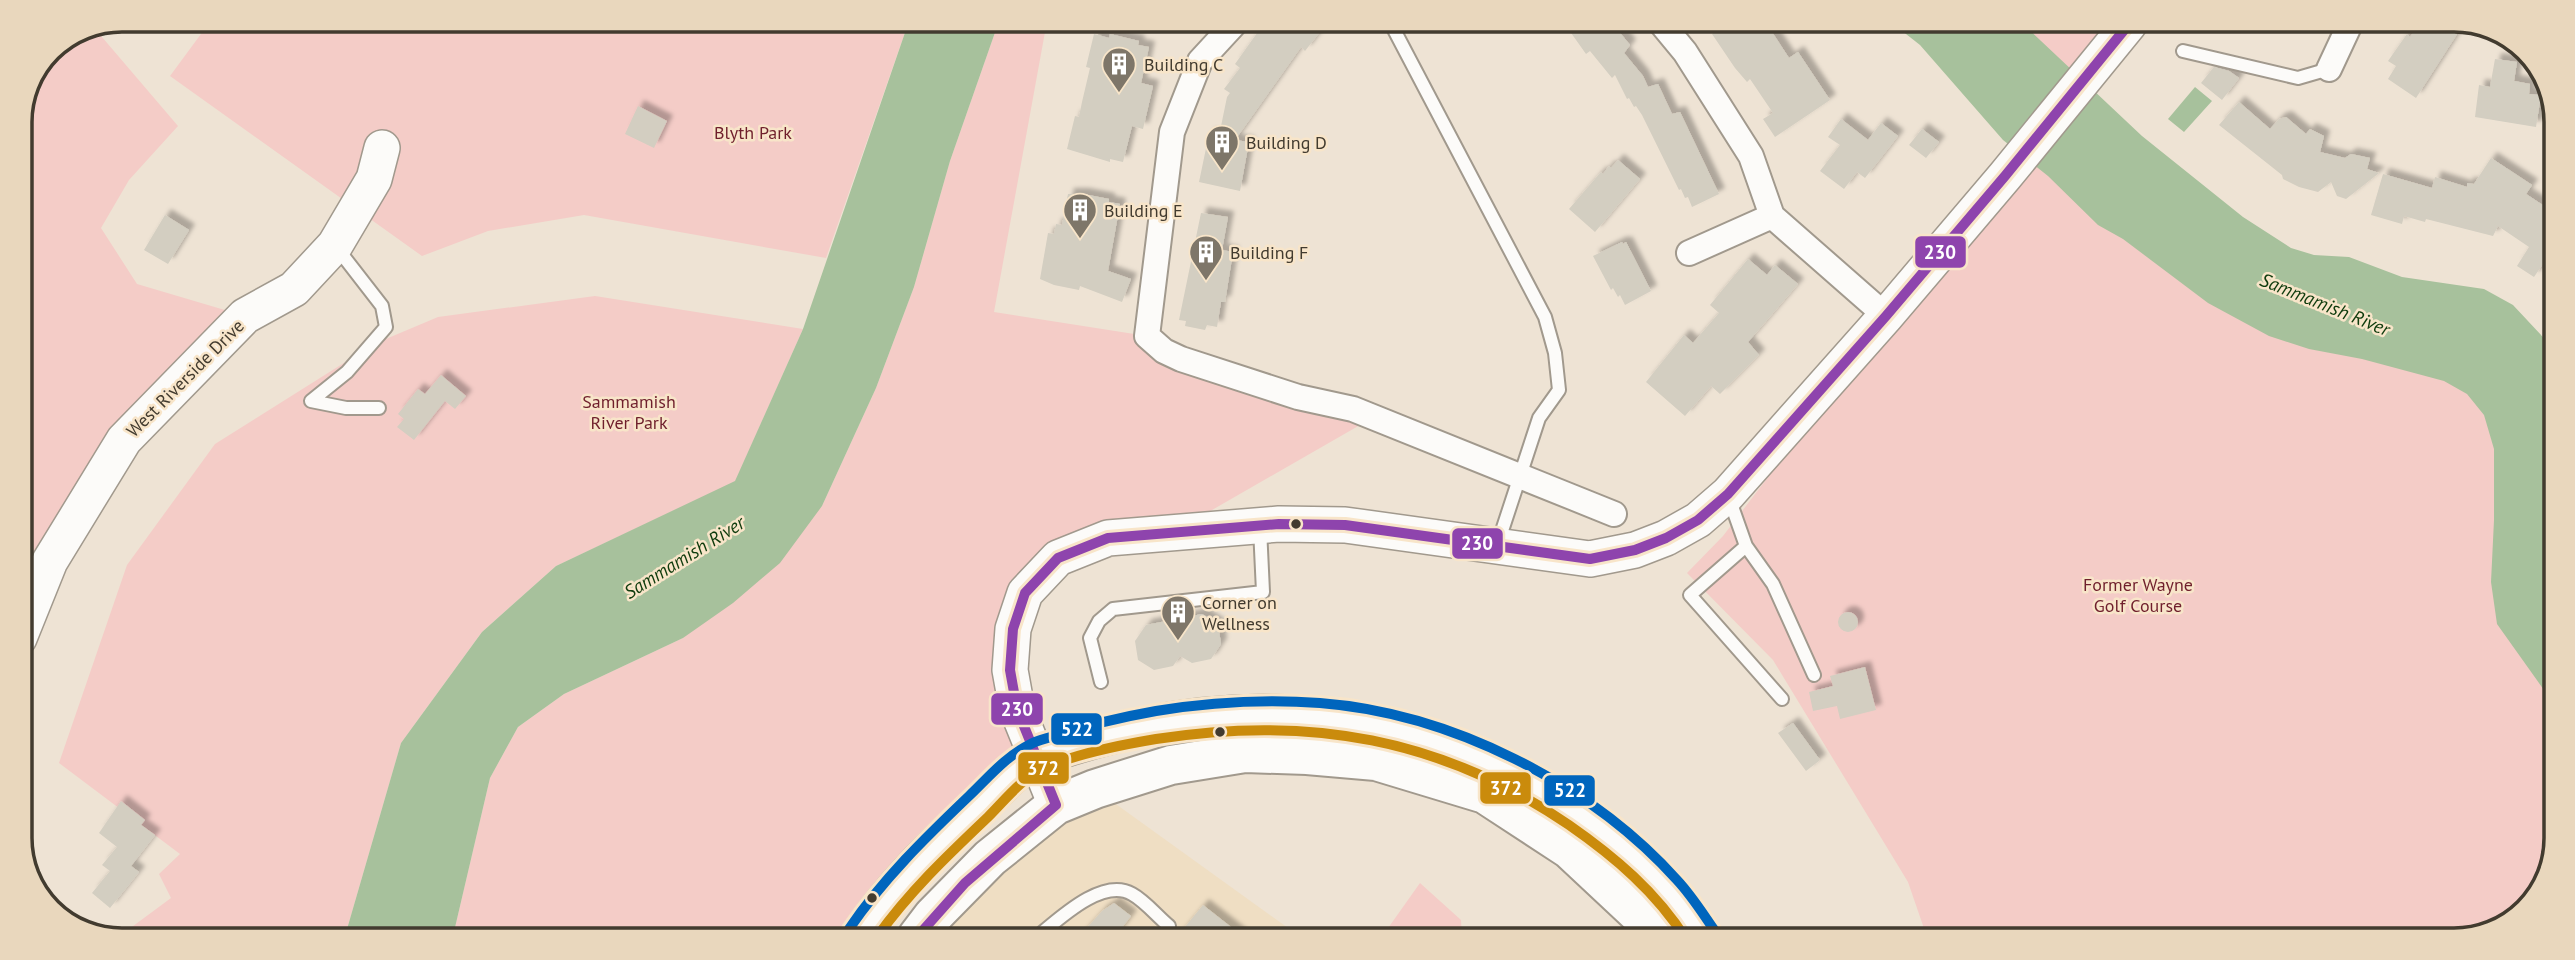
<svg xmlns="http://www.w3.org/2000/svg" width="2575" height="960" viewBox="0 0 2575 960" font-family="'PT Sans',sans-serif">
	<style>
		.built { fill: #efdec3 }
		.green { fill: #f4ccc7 }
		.water { fill: #a7c19c }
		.building { fill: #d3cec1; filter: url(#shadow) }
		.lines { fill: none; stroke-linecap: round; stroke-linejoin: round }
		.lane-casing { stroke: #a1998d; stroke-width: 16 }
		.street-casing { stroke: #a1998d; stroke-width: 28 }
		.secondary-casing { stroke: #a1998d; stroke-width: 38 }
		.primary-casing { stroke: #a1998d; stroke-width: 42 }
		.lane { stroke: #fcfbf9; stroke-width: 12 }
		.street { stroke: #fcfbf9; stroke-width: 24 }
		.secondary { stroke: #fcfbf9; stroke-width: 35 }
		.primary { stroke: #fcfbf9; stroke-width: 38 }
		.bus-1-casing { stroke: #f8e5c9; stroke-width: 16 }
		.bus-2-casing { stroke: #f8e5c9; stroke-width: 16 }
		.bus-3-casing { stroke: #f8e5c9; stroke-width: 16 }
		.bus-1 { stroke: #8e44ad; stroke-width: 10 }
		.bus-2 { stroke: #ca8b0c; stroke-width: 10 }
		.bus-3 { stroke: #0065bd; stroke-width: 10 }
		.bus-dot { fill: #423b2f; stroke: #f8e5c9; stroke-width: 2.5 }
		.labels { text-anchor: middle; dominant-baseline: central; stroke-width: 5; stroke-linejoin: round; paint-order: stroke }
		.poi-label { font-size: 18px; fill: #423b2f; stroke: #f8e5c9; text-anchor: start }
		.park-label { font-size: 18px; fill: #6f1f2c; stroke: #f8e5c9 }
		.street-label { font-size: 18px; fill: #423b2f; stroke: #f8e5c9 }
		.water-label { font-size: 19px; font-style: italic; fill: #0e3b0c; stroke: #f8e5c9 }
		.rim { fill: none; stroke: #423b2f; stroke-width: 3.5 }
		.line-badge { stroke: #f8e5c9; stroke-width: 2.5 }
		.badge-label { font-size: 19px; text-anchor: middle; font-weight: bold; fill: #fff }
	</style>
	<defs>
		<filter id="shadow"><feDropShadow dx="6" dy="-6" stdDeviation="2" flood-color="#0004"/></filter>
	</defs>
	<rect width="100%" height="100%" fill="#eee3d4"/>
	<!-- built -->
	<path class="built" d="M1095 789 1302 938 917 937Z"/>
	<!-- green -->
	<path class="green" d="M212 19 909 21 826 258 584 215 488 231 422 256 170 76Z
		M999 21H1047L994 312 1147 336 1367 421 1172 533 1058 558 1013 629 1036 756 860 937 453 936 490 778 518 727 564 694 683 638 822 506 876 388 914 287 950 161Z
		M1946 24H2128L2048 110Z
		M96 30 178 126 129 180 101 228 137 284 245 316 124 440 19 638V115L49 49Z
		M2046 114 2151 190 2554 382 2550 872 2511 923 2454 941 1928 940 1908 882 1773 660 1687 573 1723 536Z
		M595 296 803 329 735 482 556 566 482 632 401 743 345 936 121 935 171 898 159 874 180 854 59 763 127 565 215 444 374 344 438 317Z
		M1420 883 1461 920 1462 938H1381Z"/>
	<!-- water -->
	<path class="water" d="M909 21H999L950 161 914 287 876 388 822 506 780 563 733 603 683 638 564 694 518 727 490 778 453 936H345L401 743 482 632 556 566 735 481 803 329Z
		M1892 23 2023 24 2142 136 2243 217 2291 248 2314 255 2349 257 2402 277 2484 289 2513 305 2554 349 2551 700 2497 624 2491 582 2494 520V449L2484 415 2467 394 2444 381 2362 359 2309 349 2269 336 2208 303 2123 239 2098 225 2048 176 2003 140 1920 45Z
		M2195 87 2212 101 2184 132 2168 119Z"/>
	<!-- building -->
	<path class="building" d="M1265 22H1303L1319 33 1305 51 1301 47 1235 140 1249 142 1240 191 1199 182 1209 134 1219 136 1227 97 1230 93 1224 89 1240 68 1235 64Z
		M1564 23H1612L1630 45 1624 53 1643 76 1648 87 1658 84 1672 114 1680 112 1719 194 1692 207 1688 197 1685 198 1681 189 1679 190 1642 115 1636 106 1634 107 1629 98 1627 99 1615 75 1612 78 1590 51 1586 54Z
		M1728 23H1766L1789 58 1798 52 1830 100 1775 137 1763 119 1773 113 1750 79 1747 82 1735 68 1712 34Z
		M2418 25H2449L2459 31 2416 98 2388 79 2396 66 2388 61 2407 34 2410 37Z
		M1094 34 1109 38 1110 34 1139 41 1138 45 1149 47 1141 83 1153 86 1143 129 1132 126 1123 162 1110 159V162L1067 149 1075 116 1079 117 1082 102 1090 68 1086 67Z
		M2495 59 2517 62 2514 81 2530 84 2529 94 2541 95 2536 127 2475 117 2479 85 2490 87Z
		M2214 67 2229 71 2239 78 2222 100 2201 83Z
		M2239 102 2270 129 2279 119 2286 117 2306 134 2310 129 2324 136 2320 152 2345 158 2351 154 2370 158 2367 169 2379 173 2346 199 2337 196 2331 182 2318 192 2299 187 2283 179 2282 175 2219 125Z
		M638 106 667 121 654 148 625 134Z
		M1841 119 1868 140 1881 123 1898 136 1865 178 1857 172 1844 189 1820 171 1840 145 1828 137Z
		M1922 129 1939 142 1926 158 1909 145Z
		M2491 158 2532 185 2526 194 2555 213V246L2534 277 2517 266 2529 247 2498 226 2493 236 2426 219 2425 222 2404 216 2402 224 2371 215 2383 174 2432 188 2435 177 2467 187V183L2474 184Z
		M1618 160 1640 179 1595 232 1569 209 1601 172 1603 174 1609 166 1611 168Z
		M1068 194H1083L1109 199V202L1120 204 1108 271 1131 279 1122 302 1080 286 1079 290 1054 285 1040 279 1048 233 1054 234 1056 224 1062 225Z
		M1201 213 1228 217 1222 250 1233 252 1225 302H1221L1217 327 1207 325 1205 330 1185 326 1186 321 1179 320Z
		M165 215 189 230 168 264 144 250Z
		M1622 242 1623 244 1626 242 1651 291 1625 305 1620 295 1618 297 1613 288 1611 290 1593 256Z
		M1748 259 1767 275 1775 265 1798 284 1748 342 1759 355 1720 394 1711 386 1685 416 1646 382 1684 335 1693 343 1719 313 1710 305Z
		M441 375 466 396 455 409 445 401 414 440 397 427 404 419 398 414 418 389 425 394Z
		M1838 622a10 10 0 1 1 20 0a10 10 0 1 1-20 0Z
		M1202 614 1218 624 1221 644 1211 659 1192 663 1180 656 1173 666 1154 670 1138 660 1135 641 1146 625Z
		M1865 667 1876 710 1840 719 1837 706 1813 711 1809 692 1833 686 1830 676Z
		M1793 723 1820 760 1806 771 1778 733Z
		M121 801 145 820 141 825 155 835 131 866 139 872 110 908 92 893 110 871 102 865 117 847 99 833Z
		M1114 903 1131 916 1114 938H1078L1102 911Z
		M1203 905 1245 938H1176Z"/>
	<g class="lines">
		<!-- lane casing -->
		<g class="lane-casing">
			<path id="lane" d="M1390 22 1545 317 1555 353 1559 390 1539 418 1498 543
				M2183 51 2298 78 2329 69
				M337 248 382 306 386 327 347 372 311 401 346 408H379
				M1729 498 1746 546 1690 595 1782 699
				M1746 546 1773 584 1814 675
				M1101 682 1090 638 1099 621 1113 609 1263 592 1260 528
				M1037 937C1058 920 1102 877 1132 894 1145 901 1157 916 1169 926"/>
		</g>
		<!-- street casing -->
		<g class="street-casing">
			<path id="street" d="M1236 22 1200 61 1172 132 1147 336 1164 351 1181 359 1298 397 1353 409 1614 514
				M1661 23 1685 52 1751 156 1772 216 1886 316
				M2329 69 2350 24
				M1689 253 1772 216"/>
		</g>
		<!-- secondary casing -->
		<g class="secondary-casing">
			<path id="secondary" d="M19 638 50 561 124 440 245 316 294 289 335 245 374 179 382 148
				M1056 805 1017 709 1010 670 1013 629 1025 593 1058 558 1108 538 1279 524 1345 525 1590 559 1635 550 1666 538 1698 520 1728 494 1886 316 2005 176 2129 24"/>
		</g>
		<!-- primary casing -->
		<g class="primary-casing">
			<path id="primary" d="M860 937C893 887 933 848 977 808 995 791 1014 768 1037 756 1044 753 1054 751 1062 748 1087 740 1113 733 1139 728 1301 693 1466 726 1598 828 1626 850 1654 873 1676 900 1686 912 1694 926 1703 939
				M917 937 933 916 990 858 1056 805 1095 789 1171 765 1245 753 1307 755 1376 761 1485 794 1569 849 1647 922 1660 939"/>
		</g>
		<!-- lane -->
		<use href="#lane" class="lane"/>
		<!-- street -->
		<use href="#street" class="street"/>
		<!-- secondary -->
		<use href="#secondary" class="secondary"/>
		<!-- primary -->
		<use href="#primary" class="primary"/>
		<!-- bus-1 casing -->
		<g class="bus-1-casing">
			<path id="bus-1" d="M917 937 965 883 1056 805 1017 709 1010 670 1013 629 1025 593 1058 558 1108 538 1279 524 1345 525 1590 559 1635 550 1666 538 1698 520 1728 494 1886 316 2005 176 2129 24"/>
		</g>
		<!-- bus-2 casing -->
		<g class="bus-2-casing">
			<path id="bus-2" d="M877 937C909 892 948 855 988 817 1005 800 1022 778 1044 768 1078 753 1120 745 1156 739 1308 715 1442 738 1569 825 1615 857 1656 892 1686 939"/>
		</g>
		<!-- bus-3 casing -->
		<g class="bus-3-casing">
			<path id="bus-3" d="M849 929C883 879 925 838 969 796 988 778 1005 757 1029 745 1037 740 1045 739 1054 736 1088 725 1122 717 1156 711 1211 702 1265 699 1320 703 1450 713 1590 783 1677 880 1692 896 1703 914 1715 931"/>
		</g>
		<!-- bus-1 -->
		<use href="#bus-1" class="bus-1"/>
		<!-- bus-2 -->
		<use href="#bus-2" class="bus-2"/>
		<!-- bus-3 -->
		<use href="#bus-3" class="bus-3"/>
	</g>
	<!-- icons -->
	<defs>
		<g id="building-pin" transform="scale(1.75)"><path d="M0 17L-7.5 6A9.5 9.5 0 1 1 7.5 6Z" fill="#7e7669" stroke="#f8e5c9"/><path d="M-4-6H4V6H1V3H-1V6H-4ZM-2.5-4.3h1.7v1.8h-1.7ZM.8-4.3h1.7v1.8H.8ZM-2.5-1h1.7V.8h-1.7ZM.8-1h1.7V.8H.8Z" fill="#fff"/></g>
	</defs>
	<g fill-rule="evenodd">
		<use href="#building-pin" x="1119" y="64"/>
		<use href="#building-pin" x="1222" y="142"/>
		<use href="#building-pin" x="1080" y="210"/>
		<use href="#building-pin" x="1206" y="252"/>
		<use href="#building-pin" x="1178" y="612"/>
	</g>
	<!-- markers -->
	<g class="bus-dot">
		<circle cx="1296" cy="524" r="6"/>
		<circle cx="1220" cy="732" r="6"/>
		<circle cx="872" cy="898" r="6"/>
	</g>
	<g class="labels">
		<!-- poi labels -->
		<g class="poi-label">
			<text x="1144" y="64">Building C</text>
			<text x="1246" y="142">Building D</text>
			<text x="1104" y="210">Building E</text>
			<text x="1230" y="252">Building F</text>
			<text x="1202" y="602">Corner on<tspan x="1202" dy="21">Wellness</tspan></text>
		</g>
		<!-- park labels -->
		<g class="park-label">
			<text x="753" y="132">Blyth Park</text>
			<text x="629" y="401">Sammamish<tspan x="629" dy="21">River Park</tspan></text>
			<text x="2138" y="584">Former Wayne<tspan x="2138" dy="21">Golf Course</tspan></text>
		</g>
		<!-- street labels -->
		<g class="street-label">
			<text transform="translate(185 378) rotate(-45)">West Riverside Drive</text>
		</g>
		<!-- water labels -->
		<g class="water-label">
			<text transform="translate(2325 304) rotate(22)">Sammamish River</text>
			<text transform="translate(684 557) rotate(-32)">Sammamish River</text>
		</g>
	</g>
	<!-- crop -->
	<path d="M0 0H2575V960H0ZM122 32H2454A90 90 0 0 1 2544 122V838A90 90 0 0 1 2454 928H122A90 90 0 0 1 32 838V122A90 90 0 0 1 122 32Z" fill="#e9d7bd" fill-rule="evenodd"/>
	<path class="rim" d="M122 32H2454A90 90 0 0 1 2544 122V838A90 90 0 0 1 2454 928H122A90 90 0 0 1 32 838V122A90 90 0 0 1 122 32Z"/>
	<g class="line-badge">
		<rect x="1914" y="235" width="53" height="34" rx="7" fill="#8e44ad"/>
		<rect x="1451" y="527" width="53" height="33" rx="7" fill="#8e44ad"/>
		<rect x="990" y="692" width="54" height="34" rx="7" fill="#8e44ad"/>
		<rect x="1050" y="712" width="53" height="34" rx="7" fill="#0065bd"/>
		<rect x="1017" y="751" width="53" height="34" rx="7" fill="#ca8b0c"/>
		<rect x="1479" y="771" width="53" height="34" rx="7" fill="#ca8b0c"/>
		<rect x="1543" y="774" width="53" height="33" rx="7" fill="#0065bd"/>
	</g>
	<g class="badge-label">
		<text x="1940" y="259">230</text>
		<text x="1477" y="550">230</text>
		<text x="1017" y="716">230</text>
		<text x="1077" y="736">522</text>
		<text x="1043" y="775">372</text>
		<text x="1506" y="795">372</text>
		<text x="1570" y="797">522</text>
	</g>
</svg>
